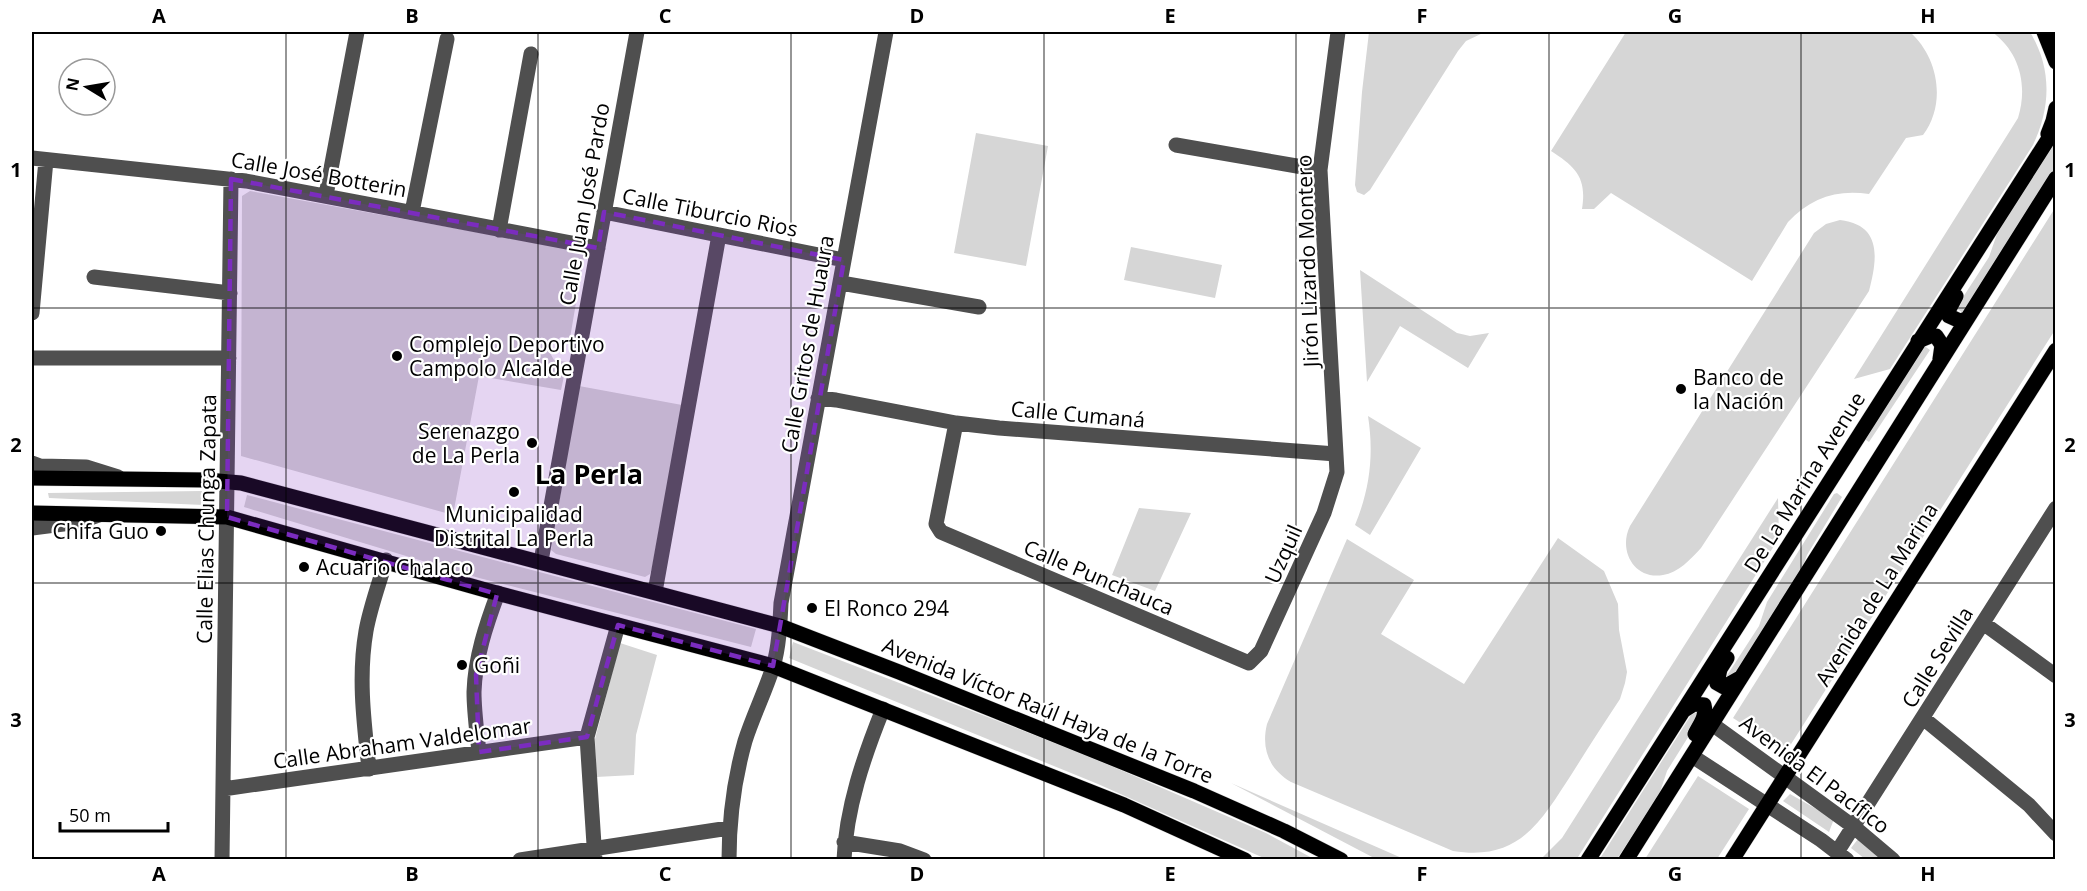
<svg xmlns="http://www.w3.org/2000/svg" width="2087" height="891" viewBox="0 0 2087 891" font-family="'Open Sans',sans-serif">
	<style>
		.green { fill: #d6d6d6 }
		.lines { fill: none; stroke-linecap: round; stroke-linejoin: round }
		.major-casing { stroke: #dbdbdb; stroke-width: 16 }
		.minor { stroke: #4f4f4f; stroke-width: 15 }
		.major { stroke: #000; stroke-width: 15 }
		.marked { fill: #7b2cbf; fill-opacity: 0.2; stroke: #7b2cbf; stroke-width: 4.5; stroke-dasharray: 12 8; stroke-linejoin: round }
		.grid { fill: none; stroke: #000; stroke-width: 1.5; stroke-opacity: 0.55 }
		.poi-dot { fill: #000; stroke: #fff; stroke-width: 2 }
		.labels { text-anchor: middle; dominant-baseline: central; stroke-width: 4.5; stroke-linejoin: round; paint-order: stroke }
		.street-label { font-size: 21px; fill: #000; stroke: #fff }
		.poi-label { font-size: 21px; fill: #000; stroke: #fff; text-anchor: start }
		.district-label { font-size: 27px; font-weight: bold; fill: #000; stroke: #fff }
		.neatline { fill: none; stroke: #000; stroke-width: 2 }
		.grid-label { font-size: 20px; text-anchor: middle; font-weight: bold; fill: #000 }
	</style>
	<rect width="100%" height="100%" fill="#fff"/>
	<!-- green -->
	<path class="green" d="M1369 32H1485L1466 41 1458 51 1370 190 1364 195 1357 192 1355 185 1362 92Z
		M1626 32H1910C1938 57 1947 103 1923 135L1906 138 1869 194C1837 189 1810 198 1788 222L1752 281 1611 193 1594 209H1582C1587 178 1576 167 1551 151Z
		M1992 32H2030C2052 68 2051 107 2033 145L1890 369 1854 379 2018 118C2028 86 2020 52 1992 32Z
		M976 133 1048 146 1026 266 954 253Z
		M2055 140V168L1963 313 1956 308 1989 257 1998 231Z
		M250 191 580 251 584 256 570 338 561 337 552 344 550 353 554 360 567 362 561 390 479 376 453 515 241 456 242 196Z
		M2055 208V330L1786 752 1733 718Z
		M1840 220C1883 225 1877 260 1869 291L1701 548C1691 559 1678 573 1663 575 1634 580 1618 550 1630 526L1814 233 1826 224Z
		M1131 247 1222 265 1215 298 1124 280Z
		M1360 270 1457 333 1470 336 1489 333 1468 368 1400 326 1367 382Z
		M1923 345 1930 350 1869 442 1863 438Z
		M579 386 682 405 652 568 650 574 645 577 556 554 551 550Z
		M1368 416 1421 448 1370 535 1355 525C1370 489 1374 454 1368 416Z
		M202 491 203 505 49 498 48 493Z
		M1837 493 1842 497 1807 555 1799 577 1736 675 1727 681 1726 677 1759 626 1767 602 1834 494Z
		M247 495 756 629 751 647 479 578 244 507Z
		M1778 498 1779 538 1578 857 1575 859H1541L1562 838Z
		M1139 508 1191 513 1155 591 1112 575Z
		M1558 538 1604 571 1618 604 1619 630 1627 672 1625 683 1620 699C1604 723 1588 748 1573 772 1541 821 1520 862 1453 851L1291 782C1269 769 1261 749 1267 724L1347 539 1414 580 1381 634 1464 684Z
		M793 642 1086 755 1266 833 1314 859H1266L1098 784 789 658Z
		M620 643 657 655 636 735 634 775 596 777 595 739Z
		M1697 712 1700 714V718L1667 771 1659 795 1617 859 1599 860 1691 715Z
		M1698 776 1749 809 1717 859H1645Z
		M1231 783 1404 859H1376Z
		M1790 794 1834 819 1829 832 1783 801Z
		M1858 839 1881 859H1865L1851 848Z"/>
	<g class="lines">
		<!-- major casing -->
		<g class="major-casing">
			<path id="major" d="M2044 32 2056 62
				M2048 134 2053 121 2056 108
				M1956 296 1948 311 1949 316 1960 321 1966 319
				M1918 341 1930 336H1936L1942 345 1940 359
				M32 478 207 480 241 483 780 626 899 672 1194 791 1284 831 1341 860
				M32 513 227 517 489 591 773 666 1124 805 1245 860
				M1727 658 1720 669 1717 683 1724 687 1740 678
				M1683 711 1694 704 1704 705C1707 716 1700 724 1695 734
				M1588 860 2056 127
				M1626 860 2056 178
				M1732 860 2056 350"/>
		</g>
		<!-- minor -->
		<path class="minor" d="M1176 145 1320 170
			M32 158 246 181 598 248
			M326 195 357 32
			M412 212 447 39
			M604 212 844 260
			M499 230 531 54
			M94 277 230 293
			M841 283 979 307
			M32 313 46 160
			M32 358H229
			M818 398 836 400 956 423 999 428 1336 454
			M956 423 936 524 941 532 1249 663 1261 651 1324 513 1337 472 1320 170 1338 32
			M32 463 40 466 86 467 118 477
			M32 528 79 522 99 515
			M541 561 637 32
			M655 592 719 235
			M1983 623 2056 676
			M1923 718 2029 805 2056 834
			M1712 724 1854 827 1893 860
			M479 752C477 732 474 712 474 692 475 658 486 625 498 593
			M1692 756 1821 840 1847 860
			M369 769C364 723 358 677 366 631 370 608 379 584 386 560
			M223 789 587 737
			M844 842 900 851 924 860
			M1837 852 2056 508
			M222 860 231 179
			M520 860 729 828
			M595 860 587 737 618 625
			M729 860C729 819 734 780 745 741 753 716 765 692 773 667 779 647 780 624 781 603L886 32
			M844 860C846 808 864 756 883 709"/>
		<!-- major -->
		<use href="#major" class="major"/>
	</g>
	<!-- marked area -->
	<path class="marked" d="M231 179 598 248 604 212 844 260 773 666 618 625 587 737 479 752 476 675 497 594 227 517Z"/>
	<!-- grid -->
	<path class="grid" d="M286 32V860M538 32V860M791 32V860M1044 32V860M1296 32V860M1549 32V860M1801 32V860M32 308H2056M32 583H2056"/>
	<!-- markers -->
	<g class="poi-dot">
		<circle cx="397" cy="356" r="6"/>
		<circle cx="1681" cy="389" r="6"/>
		<circle cx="532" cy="443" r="6"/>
		<circle cx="514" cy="492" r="6"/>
		<circle cx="161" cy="531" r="6"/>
		<circle cx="304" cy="567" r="6"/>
		<circle cx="812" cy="608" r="6"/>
		<circle cx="462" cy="665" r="6"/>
	</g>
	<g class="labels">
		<!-- street labels -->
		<g class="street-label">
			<text transform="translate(319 174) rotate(10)">Calle José Botterin</text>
			<text transform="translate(584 204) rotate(-80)">Calle Juan José Pardo</text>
			<text transform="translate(710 212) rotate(11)">Calle Tiburcio Rios</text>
			<text transform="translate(1307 261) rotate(-92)">Jirón Lizardo Montero</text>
			<text transform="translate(807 344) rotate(-80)">Calle Gritos de Huaura</text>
			<text transform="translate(1078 414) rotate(5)">Calle Cumaná</text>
			<text transform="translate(1804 482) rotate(-58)">De La Marina Avenue</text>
			<text transform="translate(206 519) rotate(-89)">Calle Elias Chunga Zapata</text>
			<text transform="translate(1283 554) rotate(-66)">Uzquil</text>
			<text transform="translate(1099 577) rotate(23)">Calle Punchauca</text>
			<text transform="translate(1876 594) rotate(-58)">Avenida de La Marina</text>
			<text transform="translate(1937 657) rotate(-58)">Calle Sevilla</text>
			<text transform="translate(1048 710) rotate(22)">Avenida Víctor Raúl Haya de la Torre</text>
			<text transform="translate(402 743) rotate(-8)">Calle Abraham Valdelomar</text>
			<text transform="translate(1815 774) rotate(37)">Avenida El Pacífico</text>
		</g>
		<!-- poi labels -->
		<g class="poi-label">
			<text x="409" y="344">Complejo Deportivo<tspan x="409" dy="24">Campolo Alcalde</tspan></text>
			<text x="1693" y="377">Banco de<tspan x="1693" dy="24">la Nación</tspan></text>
			<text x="520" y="431" text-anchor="end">Serenazgo<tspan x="520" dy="24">de La Perla</tspan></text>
			<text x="514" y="514" text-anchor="middle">Municipalidad<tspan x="514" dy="24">Distrital La Perla</tspan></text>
			<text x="149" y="531" text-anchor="end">Chifa Guo</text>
			<text x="316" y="567">Acuario Chalaco</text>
			<text x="824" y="608">El Ronco 294</text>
			<text x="474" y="665">Goñi</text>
		</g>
		<!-- district labels -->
		<g class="district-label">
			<text x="589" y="473">La Perla</text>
		</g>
	</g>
	<!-- border -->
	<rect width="2087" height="891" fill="none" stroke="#ffffff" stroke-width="66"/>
	<!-- north arrow -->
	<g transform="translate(87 87) rotate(281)"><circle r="28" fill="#ffffff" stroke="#999999" stroke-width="1.5"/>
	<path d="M0-4.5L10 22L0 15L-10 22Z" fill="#000000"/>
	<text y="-9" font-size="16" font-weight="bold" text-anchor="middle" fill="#000000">N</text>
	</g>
	<!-- scale -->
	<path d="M60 822v9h108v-9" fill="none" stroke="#000000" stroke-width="3"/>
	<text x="69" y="822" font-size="18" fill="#000000" stroke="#ffffff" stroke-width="4.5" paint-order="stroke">50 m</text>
	<rect x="33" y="33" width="2021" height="825" class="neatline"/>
	<g class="grid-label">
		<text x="159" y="23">A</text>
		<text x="412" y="23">B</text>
		<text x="665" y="23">C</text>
		<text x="917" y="23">D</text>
		<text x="1170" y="23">E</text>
		<text x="1422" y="23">F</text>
		<text x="1675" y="23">G</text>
		<text x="1928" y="23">H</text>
		<text x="16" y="177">1</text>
		<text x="2070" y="177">1</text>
		<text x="16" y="452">2</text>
		<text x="2070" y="452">2</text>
		<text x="16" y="727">3</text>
		<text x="2070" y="727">3</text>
		<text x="159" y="881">A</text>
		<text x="412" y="881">B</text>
		<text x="665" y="881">C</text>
		<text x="917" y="881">D</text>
		<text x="1170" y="881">E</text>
		<text x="1422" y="881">F</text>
		<text x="1675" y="881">G</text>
		<text x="1928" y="881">H</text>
	</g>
</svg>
